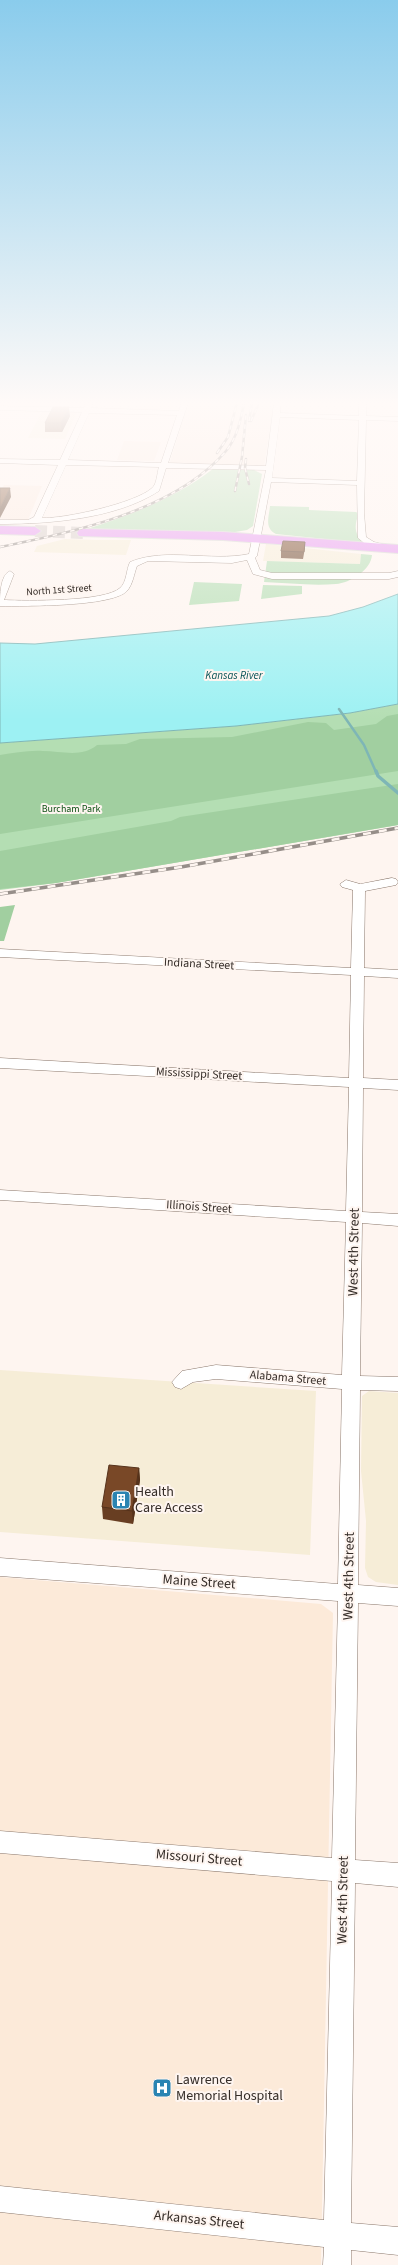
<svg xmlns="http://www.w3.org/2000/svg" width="398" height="2265" viewBox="0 0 398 2265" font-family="'Source Sans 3',sans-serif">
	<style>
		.commercial { fill: #f6edd7 }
		.built { fill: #fbeadf }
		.medical { fill: #fcead9 }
		.green { fill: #b4deb3 }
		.forest { fill: #a1cfa0 }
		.water { fill: #9df1f3; stroke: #7eb6b6 }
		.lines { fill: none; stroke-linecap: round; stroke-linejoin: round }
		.stream-far1 { stroke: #7eb6b6; stroke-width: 2.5 }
		.stream { stroke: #7eb6b6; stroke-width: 3.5 }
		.highway-tunnel { stroke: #d6cdc8; stroke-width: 12; stroke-dasharray: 12 6; stroke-linecap: butt }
		.minor-casing { stroke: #8a776b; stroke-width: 1 }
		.highway-casing { stroke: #d7d5d4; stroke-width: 2 }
		.minor { fill: #fff; fill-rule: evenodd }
		.highway { fill: #e695f1; fill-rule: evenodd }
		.rail-far1-casing { stroke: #968e89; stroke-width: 2.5 }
		.rail-casing { stroke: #968e89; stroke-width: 3.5 }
		.rail-far1 { stroke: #fef5f0; stroke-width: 1.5; stroke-dasharray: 4.5; stroke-linecap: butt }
		.rail { stroke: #fef5f0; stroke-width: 2.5; stroke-dasharray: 8; stroke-linecap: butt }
		.wall { fill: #683e22 }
		.shaded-wall { fill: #55321b }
		.building { fill: #794827; stroke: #55321b }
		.labels { text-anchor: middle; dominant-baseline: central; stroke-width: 4; stroke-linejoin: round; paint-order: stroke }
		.far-street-label { font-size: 10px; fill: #352d28; stroke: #fef5f0 }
		.far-park-label { font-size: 10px; fill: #0c4f13; stroke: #fef5f0 }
		.far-water-label { font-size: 11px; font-style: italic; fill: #065356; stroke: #fef5f0 }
		.street-label { font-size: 12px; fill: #352d28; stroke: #fef5f0 }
		.near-street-label { font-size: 14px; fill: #352d28; stroke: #fef5f0 }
		.near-poi-label { font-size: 14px; fill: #352d28; stroke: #fef5f0; text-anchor: start }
	</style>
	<rect width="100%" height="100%" fill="#fef5f0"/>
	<!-- commercial -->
	<path class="commercial" d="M42 411 77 412 65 439 28 438Z
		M65 539 96 540H131L126 555 34 552 37 546Z
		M266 544 361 554 360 564 263 561Z
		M0 1370 316 1391 310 1555 0 1532Z
		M369 1391 398 1393V1585L376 1582 368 1577 365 1568 366 1521 361 1471 362 1396Z"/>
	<!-- built -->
	<path class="built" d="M139 403H174L172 409H137Z
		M188 403H274L264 467 175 464 170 462Z
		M124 441 161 442 154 461 117 460Z
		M4 485 42 486 28 520 0 519V492Z"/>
	<!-- medical -->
	<path class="medical" d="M0 1577 321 1604 333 1613 321 2265H0Z"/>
	<!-- green -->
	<path class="green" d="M214 468 254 470 262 474 253 526 247 530 235 532 84 530C129 516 176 498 214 468Z
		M270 506 309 507V510L356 512 359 514C354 524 354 535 364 543L276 534C264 528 269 517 270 506Z
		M361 554 372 555C371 570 350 583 336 584 312 586 287 583 264 582L267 561 360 564Z
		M194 582 242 584 239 601 189 605Z
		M263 585 302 586V594L261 599Z
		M398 704V825L56 883 0 890V743L236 726 350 713Z"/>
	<!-- forest -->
	<path class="forest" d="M398 714V771L0 834V755C14 753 29 750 43 751 61 751 82 758 97 745L126 744 140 739 232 737 308 722 326 723 334 730 376 724 387 716Z
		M398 784V825L56 883 0 889V851L171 821 180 817Z
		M15 905 4 941H0V907Z"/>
	<!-- water -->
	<path class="water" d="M398 594V704L350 713 236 726 0 743V643L35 644 329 616 363 607Z"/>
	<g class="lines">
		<!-- stream-far1 -->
		<path class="stream-far1" d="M339 709 364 745 376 772"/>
		<!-- stream -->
		<path class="stream" d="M376 771 378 776 398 793"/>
		<!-- highway-tunnel -->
		<path class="highway-tunnel" d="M35 531 83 533"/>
		<!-- minor casing -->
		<g class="minor-casing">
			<path id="minor" d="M86 403H93L91 408 179 411 181 403H188L168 463 266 466 274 403H281L280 413 359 416V403H366V416L398 417V421L366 420 364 513 366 537 374 542 389 546V550L368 546 358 538 357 485 271 482 257 556 255 558 260 570 272 573H389L398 571V577L389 579H272L253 574 247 560 232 563 148 561 137 566C134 574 133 584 127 591 112 607 24 606 0 606 0 596 0 575 10 571L14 574 4 600C26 601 105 602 120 588 127 582 126 570 130 562 166 547 210 562 249 554L266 470 166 468 159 491C116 519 49 524 0 524V520H28L34 517 58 465 0 463V459L60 460 82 412 0 410V406L84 408ZM89 413 177 415 161 463 68 460ZM280 417 359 420 357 481 272 478ZM66 465 159 467C157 473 157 484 152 488 136 503 64 519 42 518Z
				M392 878 396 879 398 882 396 885 365 891 364 968 398 970V978L364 976 363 1078 398 1080V1090L363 1088 362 1212 398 1214V1226L362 1223 360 1376 398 1377V1391L360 1390 358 1585 398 1588V1606L358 1603 355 1860 398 1863V1887L355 1883 351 2223 398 2227V2255L351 2250V2265H323L324 2247 0 2212V2186L324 2220 332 1881 0 1853V1831L332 1858 338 1601 0 1576V1558L338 1584 342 1389 216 1379 193 1382 181 1389 175 1387 172 1382 182 1371 216 1365 342 1375 346 1222 0 1200V1190L346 1211 349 1087 0 1068V1058L349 1078 351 975 0 957V949L351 968 353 890 342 887 340 884 346 880 360 884Z"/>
		</g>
		<!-- highway casing -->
		<g class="highway-casing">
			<path id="highway" d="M0 526 35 527 41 531 35 535 0 534Z
				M83 529 223 532 398 545V553L223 540 79 536 77 533 79 530Z"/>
		</g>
		<!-- minor -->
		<use href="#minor" class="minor"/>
		<!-- highway -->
		<use href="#highway" class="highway"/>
		<!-- rail-far1 casing -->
		<g class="rail-far1-casing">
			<path id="rail-far1" d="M249 421 252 403
				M251 421 259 403
				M217 453 228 437 237 403
				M246 459 245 468 249 484
				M235 491 242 457 246 415
				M0 547C73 532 175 511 226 451 237 438 241 419 244 403"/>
		</g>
		<!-- rail casing -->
		<g class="rail-casing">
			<path id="rail" d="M0 894 181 867 398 828"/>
		</g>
		<!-- rail-far1 -->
		<use href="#rail-far1" class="rail-far1"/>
		<!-- rail -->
		<use href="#rail" class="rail"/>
	</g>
	<!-- wall -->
	<path class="wall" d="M70 416 62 432H45V423Z
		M305 542V548L303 559 281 558V551Z
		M139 1468 140 1480 133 1524 103 1519 102 1507Z"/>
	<!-- shaded-wall -->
	<path class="shaded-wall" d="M69 407 70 416 62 432 61 423Z
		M10 488 11 497 0 518V508Z
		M139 1468 140 1480 133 1524 132 1511Z"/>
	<!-- building -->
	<path class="building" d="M53 407H69L61 423H45Z
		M0 488H10L0 508Z
		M283 541 305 542 304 552 281 551Z
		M109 1465 139 1468 132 1511 102 1507Z"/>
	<!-- sky -->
	<linearGradient id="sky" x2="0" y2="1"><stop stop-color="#8accec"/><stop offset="0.56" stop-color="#fffaf8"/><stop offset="1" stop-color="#fffaf8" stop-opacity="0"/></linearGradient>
	<rect width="398" height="720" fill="url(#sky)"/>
	<!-- icons -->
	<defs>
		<g id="building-square" transform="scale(1)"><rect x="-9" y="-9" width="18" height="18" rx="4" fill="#2a84b2" stroke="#fef5f0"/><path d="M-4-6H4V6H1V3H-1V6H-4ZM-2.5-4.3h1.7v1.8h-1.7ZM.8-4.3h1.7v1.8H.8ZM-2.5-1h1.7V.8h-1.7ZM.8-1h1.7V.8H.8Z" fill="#fff"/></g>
		<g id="hospital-square" transform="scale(1)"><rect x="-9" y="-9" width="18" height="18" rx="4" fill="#2a84b2" stroke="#fef5f0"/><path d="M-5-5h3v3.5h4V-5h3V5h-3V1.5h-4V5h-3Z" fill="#fff"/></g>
	</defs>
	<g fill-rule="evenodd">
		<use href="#building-square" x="121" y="1500"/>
		<use href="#hospital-square" x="162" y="2088"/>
	</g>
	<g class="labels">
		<!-- far-street labels -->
		<g class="far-street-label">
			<text transform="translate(59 590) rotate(-4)">North 1st Street</text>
		</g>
		<!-- far-park labels -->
		<g class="far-park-label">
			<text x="71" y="809">Burcham Park</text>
		</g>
		<!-- far-water labels -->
		<g class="far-water-label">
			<text x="234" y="675">Kansas River</text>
		</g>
		<!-- street labels -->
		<g class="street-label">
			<text transform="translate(199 964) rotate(3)">Indiana Street</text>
			<text transform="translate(199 1074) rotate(3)">Mississippi Street</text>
			<text transform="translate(199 1207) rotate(4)">Illinois Street</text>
			<text transform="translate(288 1378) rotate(5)">Alabama Street</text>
		</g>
		<!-- near-street labels -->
		<g class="near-street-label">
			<text transform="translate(354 1252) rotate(-89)">West 4th Street</text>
			<text transform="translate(349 1576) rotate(-89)">West 4th Street</text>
			<text transform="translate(199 1582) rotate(4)">Maine Street</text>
			<text transform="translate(199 1858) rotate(5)">Missouri Street</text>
			<text transform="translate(343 1900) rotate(-89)">West 4th Street</text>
			<text transform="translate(199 2220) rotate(6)">Arkansas Street</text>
		</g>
		<!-- near-poi labels -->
		<g class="near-poi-label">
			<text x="135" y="1492">Health<tspan x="135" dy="16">Care Access</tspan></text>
			<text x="176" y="2080">Lawrence<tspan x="176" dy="16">Memorial Hospital</tspan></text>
		</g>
	</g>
</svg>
